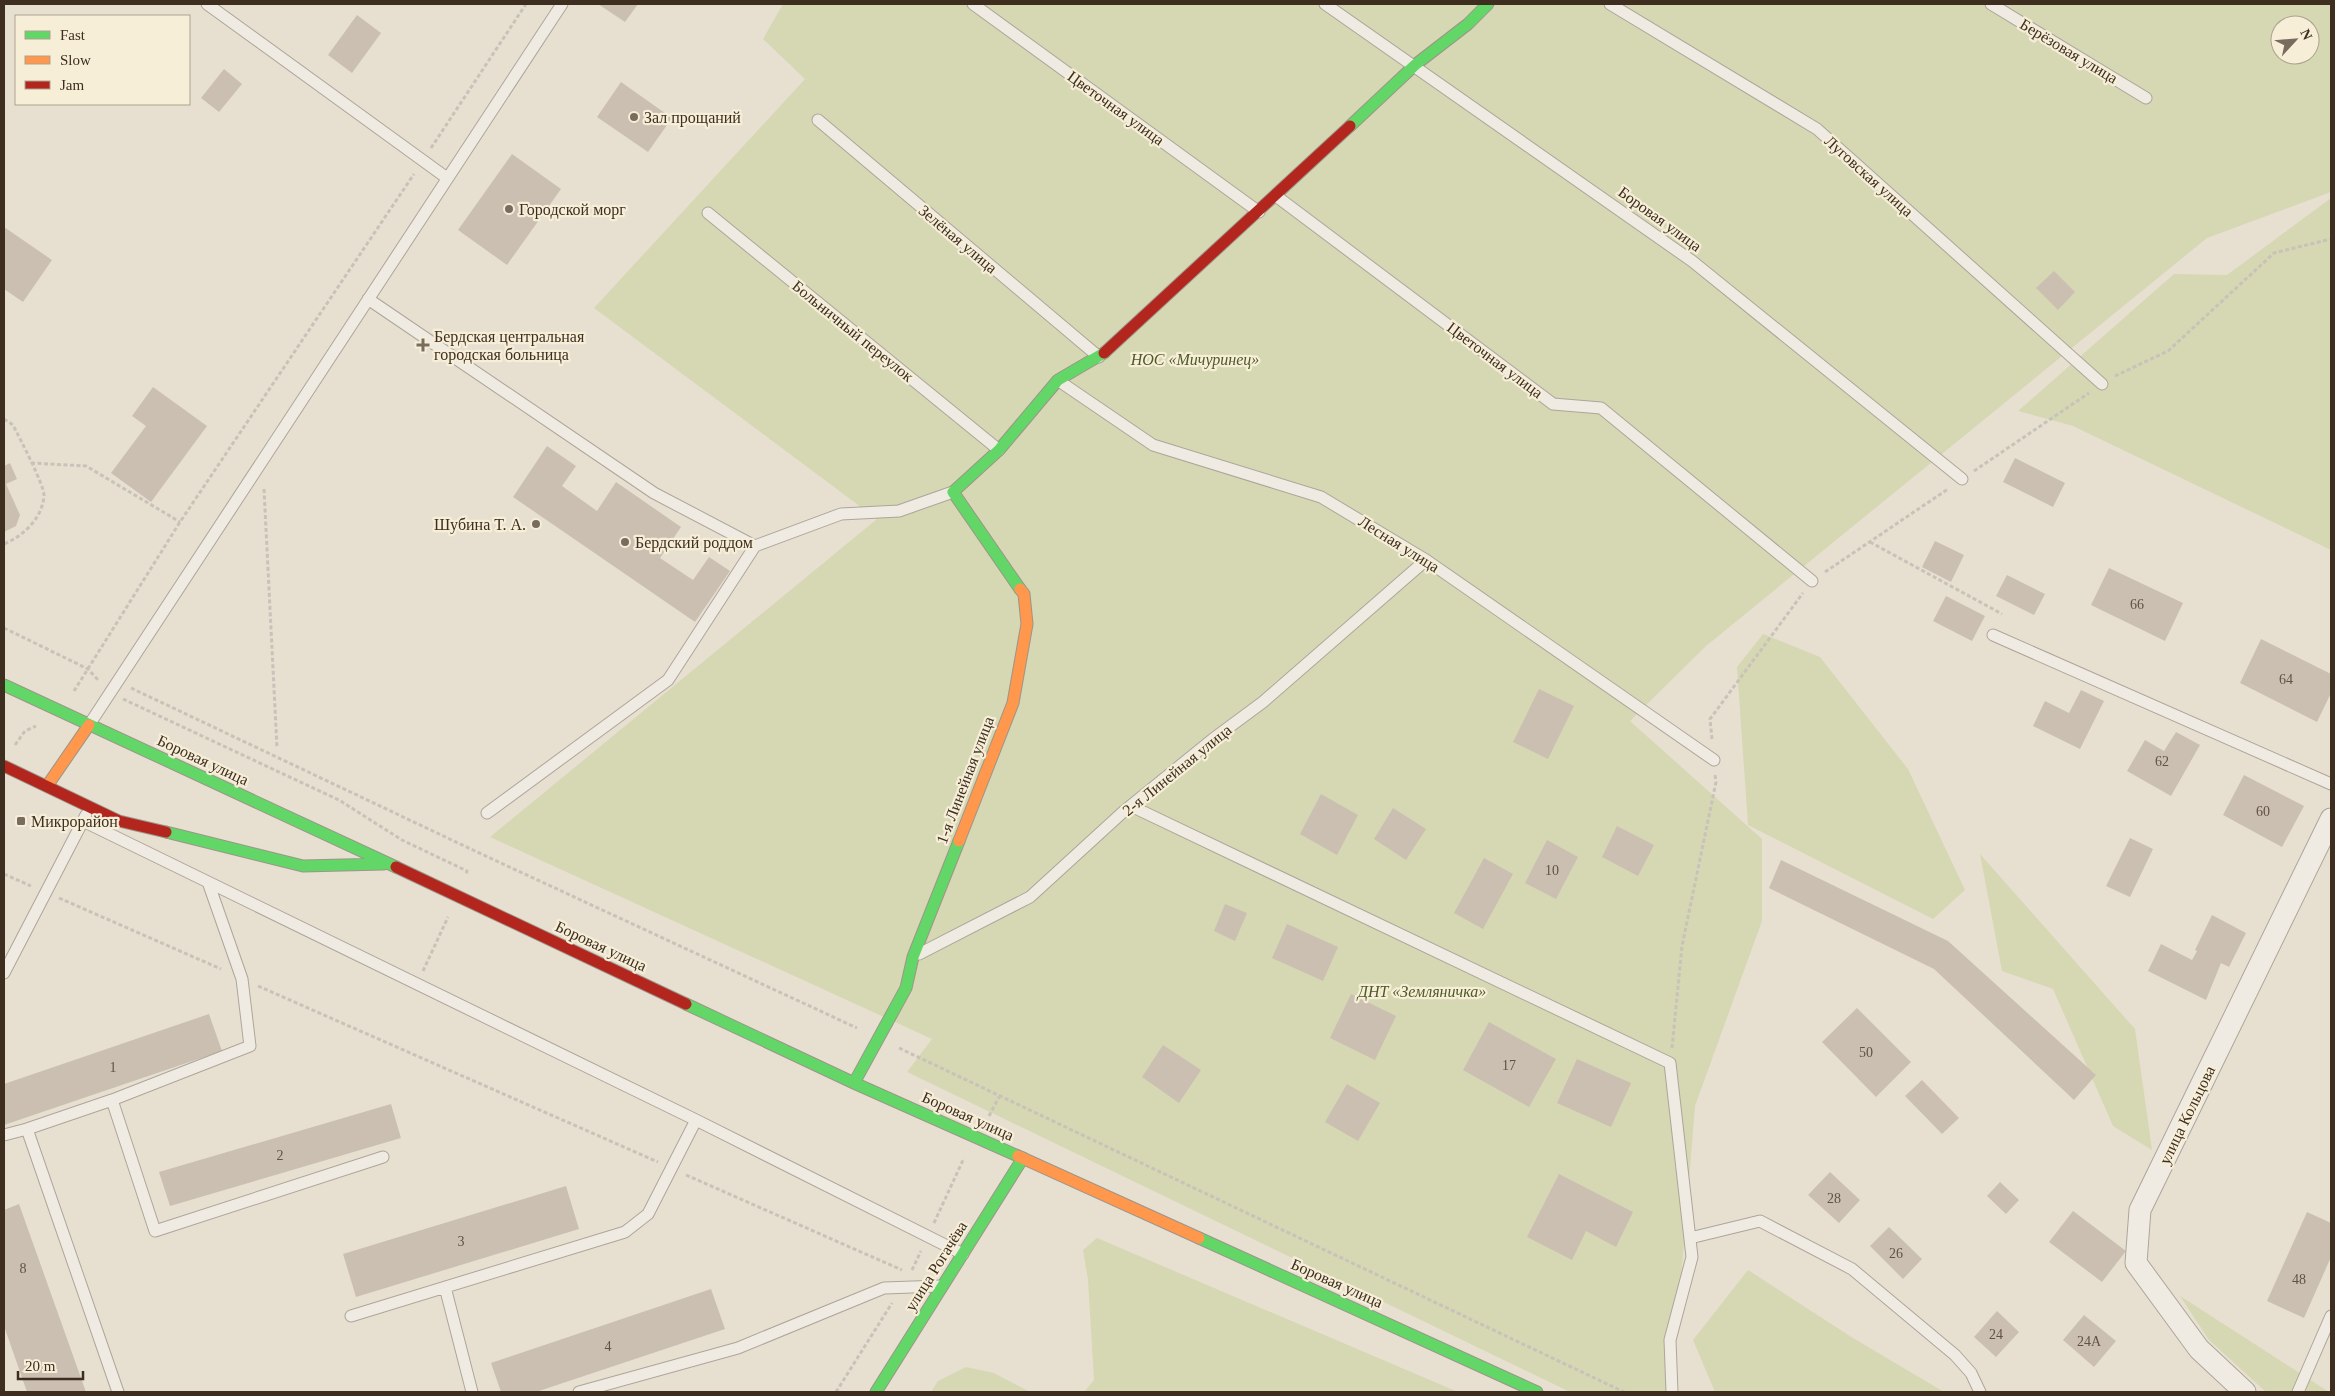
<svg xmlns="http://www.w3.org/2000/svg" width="2335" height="1396" viewBox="0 0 2335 1396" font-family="'Times New Roman',serif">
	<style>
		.green { fill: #d6d7b3; fill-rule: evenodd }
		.building { fill: #cbbfb2 }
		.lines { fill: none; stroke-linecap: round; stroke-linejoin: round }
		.lane-casing { stroke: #ada599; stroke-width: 13 }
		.street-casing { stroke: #ada599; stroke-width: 23 }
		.fast-casing { stroke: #9c958a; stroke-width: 13 }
		.slow-casing { stroke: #9c958a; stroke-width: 13 }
		.jam-casing { stroke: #9c958a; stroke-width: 13 }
		.path { stroke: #c8c2b9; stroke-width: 3; stroke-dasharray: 4 2.5; stroke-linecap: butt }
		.lane { stroke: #efebe3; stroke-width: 11 }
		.street { stroke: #efebe3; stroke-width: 21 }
		.fast { stroke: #63d668; stroke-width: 11 }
		.slow { stroke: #ff974d; stroke-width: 11 }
		.jam { stroke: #b3261e; stroke-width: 11 }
		.poi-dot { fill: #786c5e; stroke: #f7eed8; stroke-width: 2 }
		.labels { text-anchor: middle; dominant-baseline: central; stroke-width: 4.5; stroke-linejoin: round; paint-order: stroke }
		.number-label { font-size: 14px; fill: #605244 }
		.street-label { font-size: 16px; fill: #3d2e20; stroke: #f7eed8 }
		.poi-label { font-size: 16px; fill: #3d2e20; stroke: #f7eed8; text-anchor: start }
		.park-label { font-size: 16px; font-style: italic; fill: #4d5a26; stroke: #f7eed8 }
	</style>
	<rect width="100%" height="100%" fill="#e7e0d1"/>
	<!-- green -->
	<path class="green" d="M783 4H2331V192L2207 238 1706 646 1630 721 1762 839V921L1695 1106 1672 1392H1570L907 1072 932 1039 490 837 877 519 594 308 805 79 763 39ZM2280 25H2310V55H2280Z
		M2331 198V550L2073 426 2018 411 2174 274 2227 275Z
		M1763 634 1820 657 1908 769 1965 890 1933 919 1748 825 1737 667Z
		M1980 854 2135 1029 2152 1150 2113 1126 2053 989 2002 971Z
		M1097 1238 1458 1392H1084L1094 1380 1088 1280 1083 1250Z
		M1748 1270 1853 1338 1944 1392H1715L1693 1340Z
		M2180 1296 2329 1392H2266L2209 1340Z
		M966 1367 994 1373 1030 1392H931L938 1381Z"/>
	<!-- building -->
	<path class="building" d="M598 4H638L625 22Z
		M357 15 381 33 352 73 328 55Z
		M224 69 242 84 219 112 201 98Z
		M621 82 672 118 648 152 597 117Z
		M512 154 561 189 507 265 458 230Z
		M4 227 52 260 23 302 4 289Z
		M2054 271 2075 292 2058 310 2036 288Z
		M153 387 207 426 151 502 111 473 146 426 132 416Z
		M547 446 576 466 562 486 597 511 616 482 681 527 660 558 693 580 709 557 730 571 695 622 513 497Z
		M2015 458 2065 483 2053 507 2003 482Z
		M10 463 17 479 6 484 20 515 16 526 4 532V466Z
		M1935 541 1964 555 1951 582 1922 567Z
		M2109 568 2183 603 2165 641 2091 605Z
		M2007 575 2045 594 2034 615 1996 596Z
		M1946 596 1985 616 1972 641 1933 621Z
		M2261 639 2331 674V693L2317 722 2240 683Z
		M1539 689 1574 706 1548 759 1513 742Z
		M2081 690 2104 701 2080 749 2033 726 2045 701 2069 713Z
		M2176 732 2200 745 2171 796 2127 771 2145 740 2164 751Z
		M2244 775 2304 806 2282 847 2223 815Z
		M1321 794 1358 815 1337 855 1300 834Z
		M1393 808 1426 829 1406 860 1374 839Z
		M1617 826 1654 845 1638 876 1602 857Z
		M2130 838 2153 849 2130 897 2106 886Z
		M1547 840 1578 857 1556 899 1525 883Z
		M1484 858 1513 874 1483 929 1454 913Z
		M1781 860 1948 941 2096 1075 2074 1100 1934 969 1769 888Z
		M1225 904 1247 913 1235 941 1214 931Z
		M2212 915 2246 933 2229 967 2221 963 2206 1000 2148 971 2161 944 2192 960 2197 951 2195 950Z
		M1287 924 1338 947 1323 981 1272 958Z
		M1351 994 1396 1016 1375 1060 1330 1038Z
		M1857 1008 1911 1062 1876 1097 1822 1042Z
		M209 1014 222 1051 4 1125V1084Z
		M1489 1022 1556 1059 1529 1107 1463 1070Z
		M1163 1045 1201 1070 1179 1103 1142 1077Z
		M1577 1059 1631 1083 1611 1127 1557 1103Z
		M1922 1080 1959 1118 1942 1134 1905 1096Z
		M1347 1084 1380 1103 1358 1141 1325 1122Z
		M391 1104 401 1138 170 1206 159 1172Z
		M1830 1172 1860 1200 1839 1223 1808 1195Z
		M1559 1174 1633 1212 1616 1247 1586 1231 1572 1260 1527 1237Z
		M2000 1182 2019 1200 2006 1214 1987 1196Z
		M566 1186 579 1229 356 1297 343 1254Z
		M19 1204 86 1392H27L4 1326V1210Z
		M2073 1211 2126 1251 2102 1282 2049 1242Z
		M2307 1212 2331 1223V1257L2304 1318 2267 1301Z
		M1889 1227 1922 1259 1903 1279 1870 1246Z
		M711 1289 725 1329 536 1392H501L491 1363Z
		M1997 1311 2019 1332 1996 1357 1974 1337Z
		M2084 1315 2116 1341 2094 1367 2063 1340Z"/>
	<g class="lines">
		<!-- lane casing -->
		<g class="lane-casing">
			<path id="lane" d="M207 4 447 178
				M973 4 1259 212
				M1325 4 1692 261 1962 479
				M1610 4 1817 129 2102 384
				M1991 4 2146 98
				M818 120 1099 357
				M1276 196 1553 404 1601 408 1812 581
				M708 213 999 450
				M368 299 654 493 755 546 668 680 487 813
				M1059 381 1153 445 1321 497 1426 560 1714 760
				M755 546 841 514 899 511 953 492
				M1993 635 2331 784
				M89 725 562 4
				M1131 806 1670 1063 1692 1257 1670 1340 1672 1392
				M83 821 696 1120 963 1254
				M919 954 1030 897 1123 812 1213 739 1263 702 1426 560
				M4 973 86 815
				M112 1100 155 1231 383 1157
				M27 1129 112 1100 250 1046 242 979 208 882
				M4 1135 27 1129 118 1392
				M1690 1238 1760 1221 1852 1269 1955 1355 1971 1373 1980 1392
				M445 1287 472 1392
				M351 1316 625 1232 648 1214 696 1120
				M579 1392 738 1348 884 1288 941 1286
				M2298 1392 2331 1316"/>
		</g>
		<!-- street casing -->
		<g class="street-casing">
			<path id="street" d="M2245 1392 2199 1349 2136 1263 2140 1210 2331 819"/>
		</g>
		<!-- fast casing -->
		<g class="fast-casing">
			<path id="fast" d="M1350 126 1415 65 1468 24 1488 4
				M1020 589 953 492 999 450 1058 380 1104 353
				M4 685 396 867
				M166 832 303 866 384 864
				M686 1004 854 1083 1018 1156
				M854 1083 906 988 913 957 959 841
				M1199 1238 1537 1392
				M876 1392 1023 1158"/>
		</g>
		<!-- slow casing -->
		<g class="slow-casing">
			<path id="slow" d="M47 786 89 725
				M959 841 1013 703 1027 624 1024 594 1020 589
				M1018 1156 1199 1238"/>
		</g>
		<!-- jam casing -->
		<g class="jam-casing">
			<path id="jam" d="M1104 353 1350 126
				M4 766 119 821 166 832
				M396 867 686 1004"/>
		</g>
		<!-- path -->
		<path class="path" d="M431 148 526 4
			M2115 376 2168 351 2274 253 2331 239
			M4 419 13 425C19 437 45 486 44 496 42 519 23 536 4 544
			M31 463 86 466 180 522
			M1974 471 2089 393
			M264 489 277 748
			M1870 542 2002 614
			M1825 572 1948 489
			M4 628 88 669 99 681
			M131 688 475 851 857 1028
			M74 691 180 522 414 174
			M123 699 339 800 402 840 467 871 466 875
			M1712 739 1710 719 1803 593
			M15 745 25 731 36 726
			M4 874 31 886
			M59 898 221 969
			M423 971 448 917
			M258 986 658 1162
			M899 1048 1624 1392
			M1672 1048 1682 946 1716 782 1715 775
			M989 1116 999 1097
			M686 1175 902 1270
			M934 1223 964 1158
			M912 1270 921 1251
			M836 1392 892 1303"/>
		<!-- lane -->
		<use href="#lane" class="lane"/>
		<!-- street -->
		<use href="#street" class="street"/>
		<!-- fast -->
		<use href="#fast" class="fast"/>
		<!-- slow -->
		<use href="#slow" class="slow"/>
		<!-- jam -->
		<use href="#jam" class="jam"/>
	</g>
	<!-- markers -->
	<g class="poi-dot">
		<circle cx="634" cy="117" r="5"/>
		<circle cx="509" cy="209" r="5"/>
		<path d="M420.5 337.5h5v5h5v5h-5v5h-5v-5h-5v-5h5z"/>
		<circle cx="536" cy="524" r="5"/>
		<circle cx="625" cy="542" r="5"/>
		<rect x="16" y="816" width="10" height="10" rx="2.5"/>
	</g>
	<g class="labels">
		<!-- number labels -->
		<g class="number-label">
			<text x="2137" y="604">66</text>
			<text x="2286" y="679">64</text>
			<text x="2162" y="761">62</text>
			<text x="2263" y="811">60</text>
			<text x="1552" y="870">10</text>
			<text x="1866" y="1052">50</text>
			<text x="1509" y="1065">17</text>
			<text x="113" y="1067">1</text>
			<text x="280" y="1155">2</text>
			<text x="1834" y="1198">28</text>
			<text x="461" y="1241">3</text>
			<text x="1896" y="1253">26</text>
			<text x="23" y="1268">8</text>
			<text x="2299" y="1279">48</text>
			<text x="1996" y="1334">24</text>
			<text x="2089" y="1341">24А</text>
			<text x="608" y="1346">4</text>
		</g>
		<!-- street labels -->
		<g class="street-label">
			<text transform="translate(2069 51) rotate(31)">Берёзовая улица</text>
			<text transform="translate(1116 108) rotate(36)">Цветочная улица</text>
			<text transform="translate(1869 176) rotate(42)">Луговская улица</text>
			<text transform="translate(1660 219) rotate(36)">Боровая улица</text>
			<text transform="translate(958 239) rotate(40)">Зелёная улица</text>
			<text transform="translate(853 331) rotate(39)">Больничный переулок</text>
			<text transform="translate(1495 360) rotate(37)">Цветочная улица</text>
			<text transform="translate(1399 544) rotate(32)">Лесная улица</text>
			<text transform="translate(203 760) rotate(25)">Боровая улица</text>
			<text transform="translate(1177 770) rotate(-39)">2-я Линейная улица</text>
			<text transform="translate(965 780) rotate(-69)">1-я Линейная улица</text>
			<text transform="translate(601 946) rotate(25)">Боровая улица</text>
			<text transform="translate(2187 1115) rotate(-64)">улица Кольцова</text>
			<text transform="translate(968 1116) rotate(24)">Боровая улица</text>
			<text transform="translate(936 1266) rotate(-58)">улица Рогачёва</text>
			<text transform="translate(1337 1283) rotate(24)">Боровая улица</text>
		</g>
		<!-- poi labels -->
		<g class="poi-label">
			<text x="644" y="117">Зал прощаний</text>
			<text x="519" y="209">Городской морг</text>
			<text x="434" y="336">Бердская центральная<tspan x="434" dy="18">городская больница</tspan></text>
			<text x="526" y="524" text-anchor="end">Шубина Т. А.</text>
			<text x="635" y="542">Бердский роддом</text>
			<text x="31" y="821">Микрорайон</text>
		</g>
		<!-- park labels -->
		<g class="park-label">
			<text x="1195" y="359">НОС «Мичуринец»</text>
			<text x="1422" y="991">ДНТ «Земляничка»</text>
		</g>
	</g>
	<!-- border -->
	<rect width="2335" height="1396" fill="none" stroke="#3d2e20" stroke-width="10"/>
	<!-- legend -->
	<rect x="15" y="15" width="175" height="90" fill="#f7eed8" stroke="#ada18e"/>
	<rect x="25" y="31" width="25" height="8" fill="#63d668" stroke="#ada18e"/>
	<text x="60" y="40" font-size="15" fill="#3d2e20">Fast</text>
	<rect x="25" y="56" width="25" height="8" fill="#ff974d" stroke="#ada18e"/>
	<text x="60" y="65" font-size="15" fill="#3d2e20">Slow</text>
	<rect x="25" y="81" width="25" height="8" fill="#b3261e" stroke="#ada18e"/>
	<text x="60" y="90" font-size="15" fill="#3d2e20">Jam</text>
	<!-- north arrow -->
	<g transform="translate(2295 40) rotate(64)"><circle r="24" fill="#f7eed8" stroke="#ada18e"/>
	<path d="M0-4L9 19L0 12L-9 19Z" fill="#786c5e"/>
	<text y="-8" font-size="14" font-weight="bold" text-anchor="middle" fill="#3d2e20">N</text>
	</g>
	<!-- scale -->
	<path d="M18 1371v8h65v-8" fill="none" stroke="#3d2e20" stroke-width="2.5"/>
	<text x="25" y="1371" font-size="15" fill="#3d2e20" stroke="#f7eed8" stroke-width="4" paint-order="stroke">20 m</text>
</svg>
